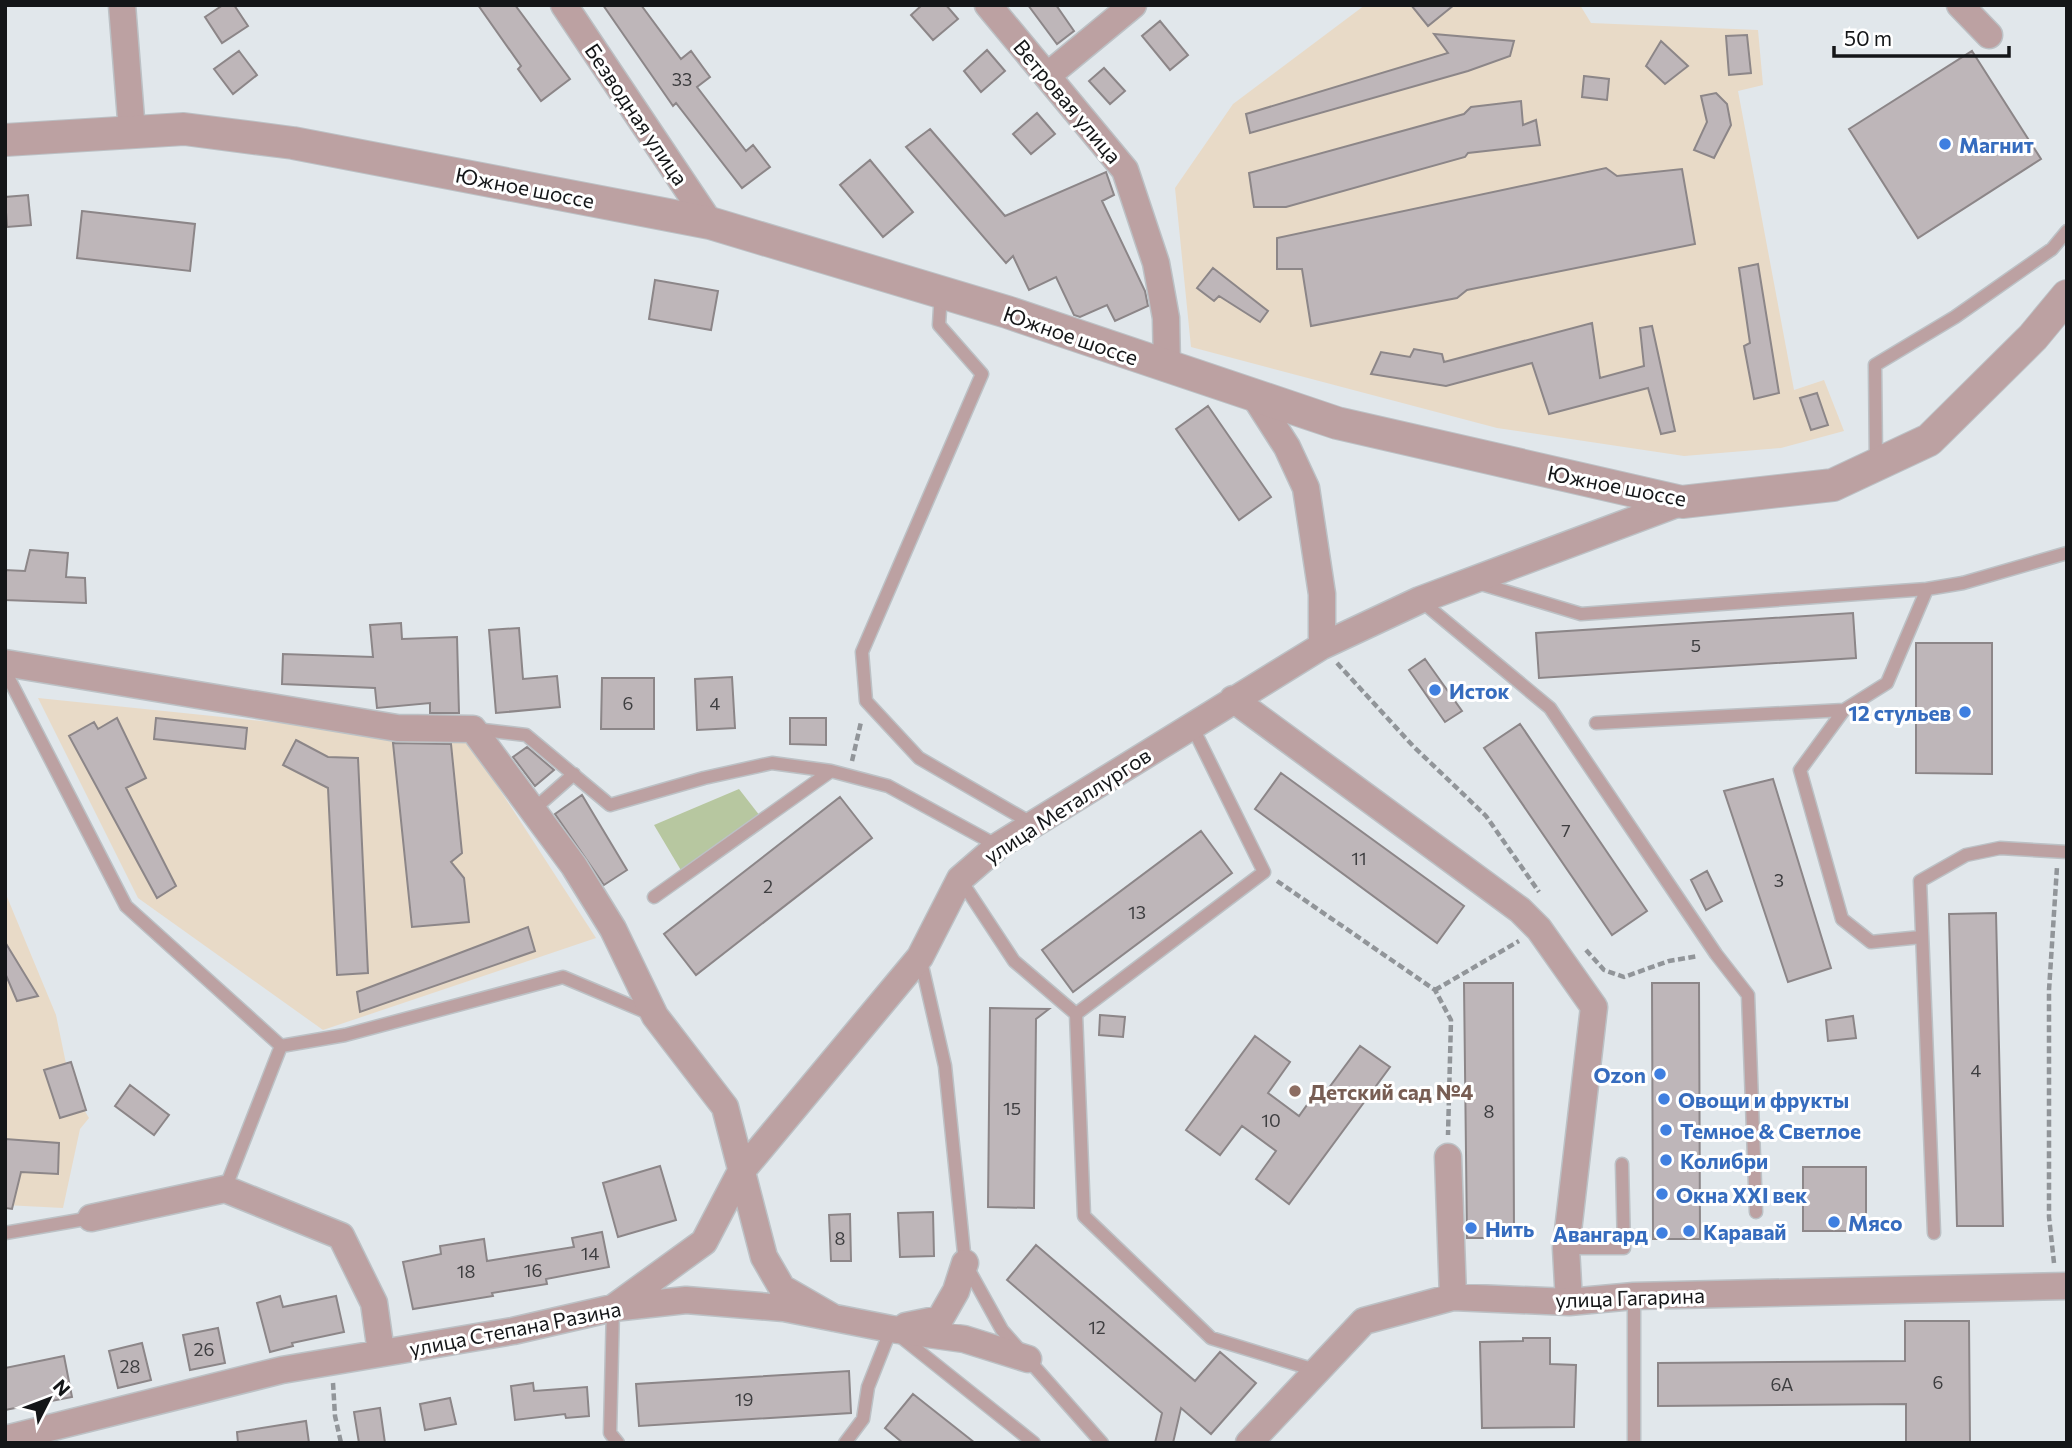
<svg xmlns="http://www.w3.org/2000/svg" width="2072" height="1448" viewBox="0 0 2072 1448" font-family="Commissioner,sans-serif">
	<style>
		.industrial { fill: #e8dac7 }
		.green { fill: #b7c7a0 }
		.building { fill: #beb6b9; stroke: #8c8688; stroke-width: 2 }
		.lines { fill: none; stroke-linecap: round; stroke-linejoin: round }
		.service-casing { stroke: #bcc1c5; stroke-width: 15 }
		.minor-casing { stroke: #bcc1c5; stroke-width: 29 }
		.tertiary-casing { stroke: #bcc1c5; stroke-width: 34 }
		.path { stroke: #919599; stroke-width: 4.5; stroke-dasharray: 7 3.5; stroke-linecap: butt }
		.service { stroke: #bca1a2; stroke-width: 12 }
		.minor { stroke: #bca1a2; stroke-width: 26 }
		.tertiary { stroke: #bca1a2; stroke-width: 32 }
		.shop-dot { fill: #3f7fe0; stroke: #fff; stroke-width: 2.5 }
		.education-dot { fill: #8d6e63; stroke: #fff; stroke-width: 2.5 }
		.labels { text-anchor: middle; dominant-baseline: central; stroke-width: 6; stroke-linejoin: round; paint-order: stroke }
		.number-label { font-size: 18px; fill: #3e3e40 }
		.street-label { font-size: 21px; fill: #141618; stroke: #fff }
		.shop-label { font-size: 21px; font-weight: bold; fill: #366cbe; stroke: #fff; text-anchor: start }
		.education-label { font-size: 21px; font-weight: bold; fill: #785e54; stroke: #fff; text-anchor: start }
	</style>
	<rect width="100%" height="100%" fill="#e1e7eb"/>
	<!-- industrial -->
	<path class="industrial" d="M1365 5H1580L1591 23 1758 30 1763 85 1738 91 1794 390 1824 380 1844 431 1781 448 1684 456 1497 428 1191 347 1175 188 1233 104Z
		M38 698 396 735 465 736 596 938 323 1030 138 898Z
		M5 892 56 1015 71 1088 89 1118 80 1129 63 1208 5 1205Z"/>
	<!-- green -->
	<path class="green" d="M739 789 760 816 682 872 654 825Z"/>
	<!-- building -->
	<path class="building" d="M223 5H234L248 26 222 43 205 17Z
		M478 5H515L570 79 541 101 518 69 521 66Z
		M603 5H641L681 59 691 51 710 77 697 87 746 151 753 145 770 167 742 188 676 103 673 106Z
		M922 5H946L958 19 933 40 911 15Z
		M1028 5H1056L1074 31 1057 44Z
		M1411 5H1454L1428 26Z
		M1160 21 1188 55 1170 70 1142 36Z
		M1434 34 1514 41 1510 56 1468 71 1250 133 1246 114 1448 53Z
		M1747 35 1751 73 1729 75 1726 36Z
		M1661 41 1688 66 1665 84 1646 66Z
		M987 50 1005 71 981 92 964 71Z
		M239 51 257 75 233 94 214 69Z
		M1972 51 2041 159 1918 238 1849 129Z
		M1104 68 1125 91 1110 104 1089 81Z
		M1584 76 1609 79 1607 100 1582 97Z
		M1716 93 1727 104 1731 125 1714 158 1694 150 1707 122 1701 96Z
		M1521 101 1523 125 1536 120 1540 145 1468 153 1465 157 1286 207H1254L1249 173 1464 114 1471 107Z
		M1037 113 1055 134 1031 154 1013 134Z
		M930 129 1005 216 1106 172 1114 195 1102 201 1145 291 1148 306 1115 321 1107 305 1080 317 1074 315 1056 277 1029 290 1013 256 1006 263 906 147Z
		M870 160 913 212 883 237 840 185Z
		M1606 168 1617 176 1682 169 1695 244 1467 290 1457 298 1311 326 1302 269H1277V238Z
		M28 195 31 225 7 227 5 197Z
		M82 211 195 224 190 271 77 258Z
		M1758 264 1779 393 1754 399 1744 346 1750 343 1739 268Z
		M1213 268 1268 311 1260 322 1219 296 1214 301 1197 288Z
		M655 280 718 291 711 330 649 319Z
		M1592 323 1600 378 1644 366 1640 328 1652 326 1675 431 1661 434 1648 388 1549 414 1532 363 1446 386 1371 374 1381 352 1410 357 1414 349 1442 354 1444 362Z
		M1817 393 1828 425 1811 430 1800 398Z
		M1208 406 1271 497 1239 520 1176 429Z
		M30 550 68 553 66 577 85 578 86 603 5 600V570L25 571Z
		M1853 613 1856 658 1539 678 1536 633Z
		M401 623 402 639 457 637 459 713H430V703L377 708 375 688 282 684 283 654 373 657 370 625Z
		M519 628 523 679 557 676 560 707 496 713 489 630Z
		M1916 643H1992V774L1916 773Z
		M1425 659 1462 711 1445 722 1409 670Z
		M732 677 735 728 697 730 695 679Z
		M602 678H654V729H601Z
		M117 718 146 778 126 788 176 886 157 898 69 736 94 722 98 729Z
		M156 718 247 728 245 749 154 739Z
		M790 718H826V745L790 744Z
		M1520 724 1647 911 1612 935 1484 748Z
		M296 740 328 757 358 758 368 973 337 975 328 788 283 765Z
		M393 743 451 744 462 853 451 862 464 878 469 922 412 927Z
		M527 747 554 770 535 786 513 757Z
		M1281 773 1464 906 1437 943 1255 809Z
		M1773 779 1831 968 1788 982 1724 791Z
		M582 795 627 870 604 885 555 814Z
		M840 797 872 838 696 975 664 934Z
		M1201 831 1232 873 1073 992 1042 950Z
		M1707 871 1722 901 1706 910 1691 880Z
		M1996 913 2003 1226H1957L1949 914Z
		M528 927 535 951 360 1012 357 992Z
		M5 942 38 996 17 1001 5 973Z
		M1464 983H1513L1514 1238H1467Z
		M1652 983H1699L1700 1239H1653Z
		M990 1008 1049 1009 1036 1019 1034 1208 988 1207Z
		M1100 1015 1125 1017 1123 1037 1099 1035Z
		M1853 1016 1856 1038 1828 1041 1826 1020Z
		M1255 1036 1290 1062 1268 1093 1299 1116 1322 1084 1328 1089 1360 1046 1390 1067 1289 1204 1256 1179 1276 1151 1242 1126 1220 1155 1186 1130Z
		M71 1062 86 1110 60 1118 44 1070Z
		M130 1085 169 1115 154 1135 115 1106Z
		M5 1139 59 1143 58 1174 21 1172 12 1209 5 1208Z
		M660 1166 676 1220 618 1237 603 1183Z
		M1803 1167H1866V1231H1803Z
		M933 1212 934 1256 900 1257 898 1213Z
		M850 1214 851 1261H831L829 1215Z
		M602 1232 609 1267 546 1279 547 1284 492 1293 493 1296 413 1309 403 1262 441 1254 440 1246 484 1239 487 1261 574 1247 572 1238Z
		M1036 1245 1195 1381 1220 1352 1256 1383 1211 1434 1181 1408 1173 1443H1155L1162 1413 1007 1280Z
		M280 1296 283 1307 336 1296 344 1332 292 1343 293 1346 270 1352 257 1303Z
		M1905 1321H1969L1970 1443H1906V1404L1658 1406V1363L1905 1361Z
		M218 1328 225 1363 190 1370 183 1335Z
		M1523 1338H1550V1364L1576 1365 1574 1427 1482 1428 1480 1342 1523 1341Z
		M142 1343 151 1380 118 1388 109 1351Z
		M64 1356 72 1397 5 1410V1368Z
		M849 1371 851 1413 639 1426 636 1384Z
		M533 1383 534 1391 587 1387 589 1416 566 1418 565 1414 515 1420 511 1386Z
		M913 1394 975 1443H903L885 1428Z
		M450 1398 456 1424 425 1430 420 1404Z
		M380 1408 385 1443H359L354 1412Z
		M306 1421 309 1443H238L237 1432Z"/>
	<g class="lines">
		<!-- service casing -->
		<g class="service-casing">
			<path id="service" d="M941 292 939 325 982 374 862 652 866 701 919 758 1033 824
				M1876 462 1875 365 1955 317 2052 249 2067 231
				M1478 583 1581 614 1927 589
				M1420 600 1550 708 1716 954 1748 995 1756 1212
				M5 671 126 906 281 1046 225 1189
				M1844 710 1800 770 1842 919 1871 942 1921 937
				M1596 723 1844 710 1887 683 1927 589 1963 583 2067 553
				M1191 724 1264 872 1076 1014 1084 1216 1211 1338 1315 1370
				M475 729 526 735 610 805 704 778 772 763 831 771
				M533 810 574 774
				M960 879 1014 961 1076 1014
				M654 897 831 771 888 786 998 846
				M920 957 945 1066 965 1263 1002 1330 1102 1443
				M281 1046 345 1035 563 977 653 1015
				M5 1233 91 1218
				M1934 1233 1920 881 1966 855 2000 848 2067 852
				M1566 1248H1624L1622 1164
				M613 1308 610 1433 618 1443
				M845 1443 863 1419 868 1387 891 1329 1034 1443
				M1634 1443V1296"/>
		</g>
		<!-- minor casing -->
		<g class="minor-casing">
			<path id="minor" d="M122 5 132 132
				M564 5 710 223
				M988 5 1125 170 1156 263 1166 318 1167 368
				M1960 5 1989 35
				M1047 76 1133 5
				M1253 394 1287 447 1306 488 1322 594V646
				M5 663 397 728 473 729 574 866 613 929 655 1016 725 1107 764 1257 782 1288 834 1318
				M1233 699 1520 910 1539 929 1594 1007 1566 1248 1569 1302
				M1448 1157 1453 1297
				M91 1218 225 1189 341 1236 374 1303 381 1352
				M613 1308 704 1242 740 1173 920 957 960 879 998 846 1322 646 1420 600 1682 502
				M906 1326 940 1319 956 1291 965 1263
				M5 1439 282 1370 513 1331 613 1308 686 1300 784 1308 891 1329 964 1339 1028 1359
				M1249 1443 1364 1321 1453 1297 1569 1302 1634 1296 2067 1286"/>
		</g>
		<!-- tertiary casing -->
		<g class="tertiary-casing">
			<path id="tertiary" d="M5 140 184 129 293 143 710 223 1007 312 1337 423 1682 502 1833 485 1929 440 2033 337 2067 296"/>
		</g>
		<!-- path -->
		<path class="path" d="M1337 663 1413 746 1486 816 1539 892
			M852 761 861 722
			M1277 881 1435 990 1451 1020 1448 1135
			M1586 950 1604 970 1624 977 1669 961 1698 956
			M1435 990 1519 941
			M2054 1263 2049 1217V990L2057 867
			M333 1383 335 1416 341 1443"/>
		<!-- service -->
		<use href="#service" class="service"/>
		<!-- minor -->
		<use href="#minor" class="minor"/>
		<!-- tertiary -->
		<use href="#tertiary" class="tertiary"/>
	</g>
	<!-- markers -->
	<g class="shop-dot">
		<circle cx="1945" cy="144" r="7"/>
		<circle cx="1435" cy="690" r="7"/>
		<circle cx="1965" cy="712" r="7"/>
		<circle cx="1660" cy="1074" r="7"/>
		<circle cx="1664" cy="1099" r="7"/>
		<circle cx="1666" cy="1130" r="7"/>
		<circle cx="1666" cy="1160" r="7"/>
		<circle cx="1662" cy="1194" r="7"/>
		<circle cx="1834" cy="1222" r="7"/>
		<circle cx="1471" cy="1228" r="7"/>
		<circle cx="1689" cy="1231" r="7"/>
		<circle cx="1662" cy="1233" r="7"/>
	</g>
	<circle class="education-dot" cx="1295" cy="1091" r="7"/>
	<g class="labels">
		<!-- number labels -->
		<g class="number-label">
			<text x="682" y="79">33</text>
			<text x="1696" y="645">5</text>
			<text x="628" y="703">6</text>
			<text x="715" y="703">4</text>
			<text x="1566" y="830">7</text>
			<text x="1359" y="858">11</text>
			<text x="1779" y="880">3</text>
			<text x="768" y="886">2</text>
			<text x="1137" y="912">13</text>
			<text x="1976" y="1070">4</text>
			<text x="1012" y="1108">15</text>
			<text x="1489" y="1111">8</text>
			<text x="1271" y="1120">10</text>
			<text x="840" y="1238">8</text>
			<text x="590" y="1253">14</text>
			<text x="533" y="1270">16</text>
			<text x="466" y="1271">18</text>
			<text x="1097" y="1327">12</text>
			<text x="204" y="1349">26</text>
			<text x="130" y="1366">28</text>
			<text x="1938" y="1382">6</text>
			<text x="1782" y="1384">6А</text>
			<text x="744" y="1399">19</text>
		</g>
		<!-- street labels -->
		<g class="street-label">
			<text transform="translate(1068 101) rotate(50)">Ветровая улица</text>
			<text transform="translate(637 114) rotate(56)">Безводная улица</text>
			<text transform="translate(525 187) rotate(11)">Южное шоссе</text>
			<text transform="translate(1071 335) rotate(19)">Южное шоссе</text>
			<text transform="translate(1617 485) rotate(11)">Южное шоссе</text>
			<text transform="translate(1067 805) rotate(-33)">улица Металлургов</text>
			<text transform="translate(1630 1297) rotate(-2)">улица Гагарина</text>
			<text transform="translate(515 1328) rotate(-11)">улица Степана Разина</text>
		</g>
		<!-- shop labels -->
		<g class="shop-label">
			<text x="1959" y="144">Магнит</text>
			<text x="1449" y="690">Исток</text>
			<text x="1951" y="712" text-anchor="end">12 стульев</text>
			<text x="1646" y="1074" text-anchor="end">Ozon</text>
			<text x="1678" y="1099">Овощи и фрукты</text>
			<text x="1680" y="1130">Темное &amp; Светлое</text>
			<text x="1680" y="1160">Колибри</text>
			<text x="1676" y="1194">Окна XXI век</text>
			<text x="1848" y="1222">Мясо</text>
			<text x="1485" y="1228">Нить</text>
			<text x="1703" y="1231">Каравай</text>
			<text x="1648" y="1233" text-anchor="end">Авангард</text>
		</g>
		<!-- education labels -->
		<g class="education-label">
			<text x="1309" y="1091">Детский сад №4</text>
		</g>
	</g>
	<!-- border -->
	<rect width="2072" height="1448" fill="none" stroke="#141618" stroke-width="14"/>
	<!-- north arrow -->
	<g transform="translate(49 1399) rotate(48)" stroke="#ffffff" stroke-width="5" paint-order="stroke">
	<path d="M0-5L12 26L0 18L-12 26Z" fill="#141618"/>
	<text y="-10" font-size="19" font-weight="bold" text-anchor="middle" fill="#141618">N</text>
	</g>
	<!-- scale -->
	<path d="M1834 46v10h175v-10" fill="none" stroke="#141618" stroke-width="3.5"/>
	<text x="1844" y="46" font-size="21" fill="#141618" stroke="#ffffff" stroke-width="5" paint-order="stroke">50 m</text>
</svg>
